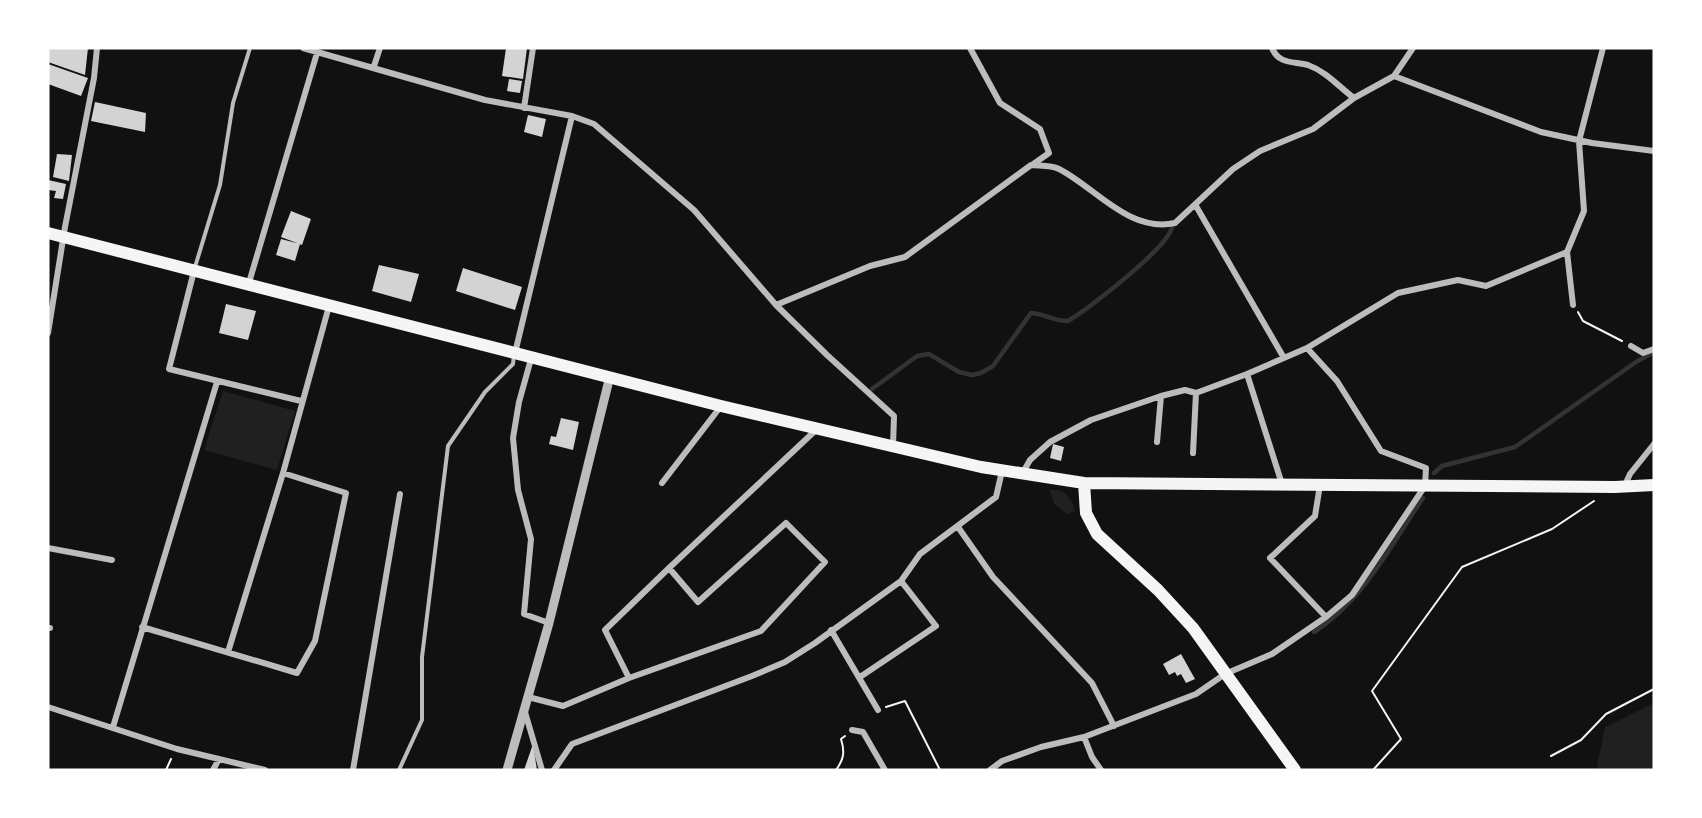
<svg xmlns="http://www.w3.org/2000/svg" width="1702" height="818" viewBox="0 0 1702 818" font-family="'Alegreya Sans',sans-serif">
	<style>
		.green { fill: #202020 }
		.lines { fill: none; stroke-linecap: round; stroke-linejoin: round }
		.stream { stroke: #333; stroke-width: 4.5 }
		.building { fill: #d3d3d3 }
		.path { stroke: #f5f5f5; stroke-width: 2 }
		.service { stroke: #bcbcbc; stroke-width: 4 }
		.minor { stroke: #bcbcbc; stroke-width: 6 }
		.tertiary { stroke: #bcbcbc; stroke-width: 9 }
		.primary { stroke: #f5f5f5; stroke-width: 12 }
	</style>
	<rect width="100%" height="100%" fill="#111"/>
	<!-- green -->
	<path class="green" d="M223 391 295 411 277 470 204 450Z
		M1050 490C1065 489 1072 497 1075 511L1067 514 1054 504Z
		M1654 703V770H1601L1597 767 1605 727Z"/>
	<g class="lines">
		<!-- stream -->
		<path class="stream" d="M872 389 917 356 929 354 959 372 972 375 981 373 993 366 1031 313C1045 314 1054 321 1068 321 1089 308 1168 248 1172 227
			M1434 473 1442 466 1515 447 1636 362 1654 352
			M1314 632C1363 601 1391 545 1423 498"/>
	</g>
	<!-- building -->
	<path class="building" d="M48 48H88L85 75 48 62Z
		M506 48H527L523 79 502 76Z
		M48 64 88 78 81 96 48 84Z
		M509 79 522 81 520 93 507 91Z
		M95 102 146 113 145 132 91 121Z
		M528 115 546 119 542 137 524 132Z
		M57 154 72 155 69 181 53 177Z
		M48 180 66 184 63 199 54 198 56 191 48 190Z
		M291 211 311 219 302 245 281 237Z
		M281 239 300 244 295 261 276 255Z
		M379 265 419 274 411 302 372 291Z
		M463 268 522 287 515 310 456 291Z
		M226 304 256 311 248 340 219 333Z
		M561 418 579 422 573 450 549 444 551 436 556 437Z
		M1053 444 1064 447 1061 461 1050 458Z
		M1181 654 1195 679 1186 683 1181 674 1177 676 1175 672 1169 675 1163 664Z
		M533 744 537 770H524Z"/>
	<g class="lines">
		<!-- path -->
		<path class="path" d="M1578 312 1583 321 1622 341
			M886 707 905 701 940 770
			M1551 756 1581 740 1606 714 1654 689
			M166 770 171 759
			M836 770C844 759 845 752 841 739L845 736
			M1373 770 1401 739 1372 691 1462 567 1552 529 1594 501"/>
		<!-- service -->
		<path class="service" d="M195 267 220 185 233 103 250 48
			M399 770 422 720V657L448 446 485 392 513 364 514 354"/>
		<!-- minor -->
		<path class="minor" d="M303 48 485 100 572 116 594 124 694 210 776 305 827 355 894 416 893 446
			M970 48 1000 103 1040 129 1049 153 1032 165
			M1272 48C1279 65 1294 61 1308 65 1327 72 1339 87 1354 98
			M374 66 380 48
			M1394 76 1413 48
			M524 108 533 48
			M1196 206 1284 358
			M1567 252 1573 305
			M194 271 169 369 301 401
			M248 286 317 53
			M776 305 870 266 905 257 1031 165C1039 166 1051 165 1059 169 1096 188 1129 233 1175 223L1233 169 1260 151 1313 129 1354 98 1394 76 1541 132 1592 143 1654 151
			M48 333 65 227 94 78 97 48
			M1631 346 1643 353 1654 349
			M515 353 572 116
			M531 359 519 402 513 438 518 490 531 539 524 614 549 623
			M1247 374 1282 484
			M1157 442 1161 396
			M1193 453 1196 393
			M1022 474 1030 460 1050 442 1091 420 1161 396 1185 390 1196 393 1247 374 1307 348 1398 293 1458 280 1486 286 1567 252 1584 211 1579 141 1603 48
			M662 483 721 406
			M1320 485 1315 516 1270 558 1326 617
			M1625 485 1630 474 1654 444
			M958 527 993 577 1092 683 1114 726
			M48 548 112 560
			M142 627 297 673 315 641 346 493 283 473
			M48 628H50
			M831 630 878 710
			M228 652 283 473 329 306
			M860 677 936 626 901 581
			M629 678 605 630 669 568
			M528 697 563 706 629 678 761 631 825 562 786 523 698 602 669 568 817 429
			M48 707 177 749 265 770
			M525 712 542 770
			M113 727 217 382
			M852 730 863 732 885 770
			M1084 737 1092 757 1101 770
			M213 770 219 759
			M353 770 400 494
			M554 770 572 744 752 676 785 662 815 643 901 581 920 554 996 497 1002 471
			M990 770 1002 761 1041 747 1084 737 1196 694 1225 674 1272 654 1326 617 1352 595 1425 486 1426 468 1381 451 1337 381 1307 348"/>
		<!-- tertiary -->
		<path class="tertiary" d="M507 770 549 623 609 380"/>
		<!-- primary -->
		<path class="primary" d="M48 233 721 406 981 467 1084 483 1615 487 1654 485
			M1084 483 1086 513 1097 534 1158 590 1193 628 1295 770"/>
	</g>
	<!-- border -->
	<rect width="1702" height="818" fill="none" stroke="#ffffff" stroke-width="99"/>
</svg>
